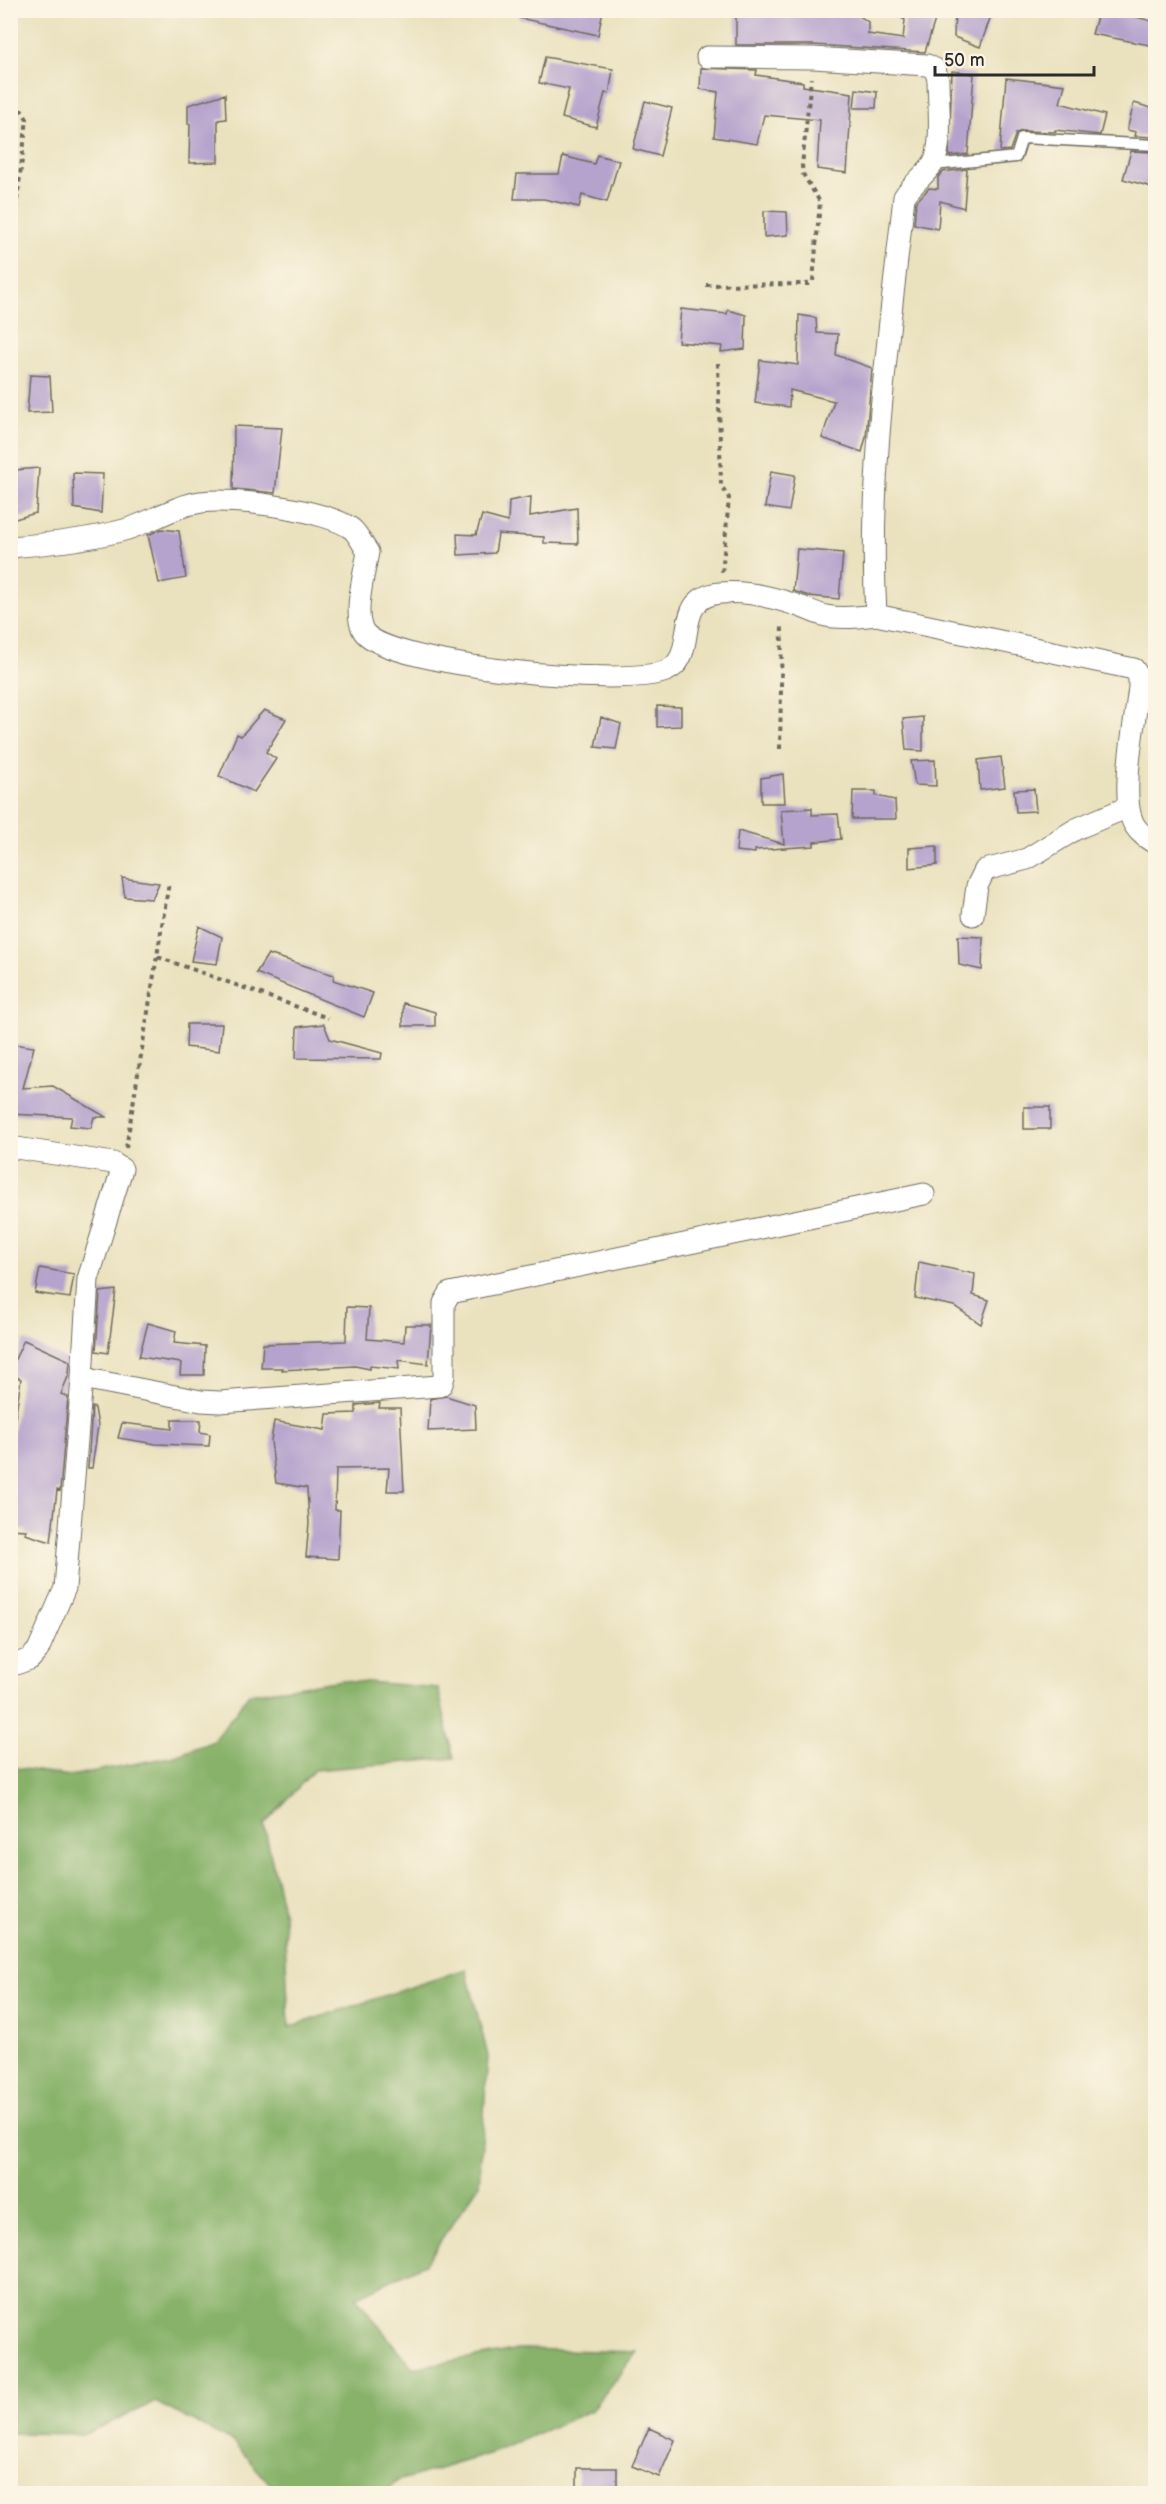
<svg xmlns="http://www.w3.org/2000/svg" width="1166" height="2504" viewBox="0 0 1166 2504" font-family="'Balsamiq Sans',sans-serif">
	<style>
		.forest { fill: #88b26a; stroke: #5a6e4a; stroke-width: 1.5 }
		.building { fill: #b6a3cd }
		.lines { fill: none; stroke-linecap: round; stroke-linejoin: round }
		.service-casing { stroke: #6e6b5e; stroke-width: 13 }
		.minor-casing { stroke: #6e6b5e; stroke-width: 23 }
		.path { stroke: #6e6b5e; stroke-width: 4; stroke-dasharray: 4.5 4.5; stroke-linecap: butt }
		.service { stroke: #fff; stroke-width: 10 }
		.minor { stroke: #fff; stroke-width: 21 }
	</style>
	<rect width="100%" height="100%" fill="#fcf5e5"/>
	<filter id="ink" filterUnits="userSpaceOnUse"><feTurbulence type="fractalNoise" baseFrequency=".0167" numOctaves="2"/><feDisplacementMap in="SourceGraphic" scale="12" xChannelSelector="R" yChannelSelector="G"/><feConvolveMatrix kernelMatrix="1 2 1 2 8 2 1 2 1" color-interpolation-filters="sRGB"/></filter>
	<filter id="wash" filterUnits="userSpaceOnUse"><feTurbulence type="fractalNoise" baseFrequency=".008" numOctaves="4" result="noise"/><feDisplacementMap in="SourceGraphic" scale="24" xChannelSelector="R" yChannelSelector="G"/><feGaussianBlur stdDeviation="1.35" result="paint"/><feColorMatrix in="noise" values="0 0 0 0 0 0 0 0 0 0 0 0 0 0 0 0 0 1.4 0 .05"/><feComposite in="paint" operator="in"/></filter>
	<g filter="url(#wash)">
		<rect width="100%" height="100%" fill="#eae1be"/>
		<!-- forest -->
		<path class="forest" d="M343 1680 438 1688 454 1758 314 1770 264 1825 284 1915 289 2027 466 1969 488 2056 479 2185 425 2264 356 2297 412 2368 520 2349 637 2352 592 2410 492 2453 397 2481 385 2493H278L232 2441 155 2402 85 2434 11 2433V1767L70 1776 175 1756 214 1741 249 1694Z"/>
		<g id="blocks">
			<!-- building -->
			<path class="building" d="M520 10H603L598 35 519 18Z
				M736 10 788 14V10H797L815 15 816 10H851L868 22V34L903 39 905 20 887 10H938L925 52 814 45H736Z
				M955 10H993L980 47 954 37Z
				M1099 10H1111L1155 22V46L1092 34Z
				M545 57 613 69 609 94 605 93 596 127 562 118 569 89 539 83Z
				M701 68 757 70 756 75 803 82V86L852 93 847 173 817 169 820 120 764 115 757 144 714 137 718 92 700 89Z
				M952 71 974 74 968 154 949 156Z
				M1006 78 1065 85 1060 103 1105 115 1100 135 1055 130V132L1022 131 1016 133 1010 150 1000 151Z
				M856 89 877 92 876 108H854Z
				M225 94 226 119 218 120V162L189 163 190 124H188V105Z
				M645 101 672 108 660 156 633 149Z
				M1134 103 1155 109V137L1135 136 1136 132 1127 130Z
				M1131 151 1151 152 1150 158 1155 159 1152 187 1123 179Z
				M597 155 619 161 607 202 582 195 579 207 544 199H514L517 174H559L563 156 594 164Z
				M967 169 964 208 940 201 938 229 914 224 916 202 929 188 938 189V177L943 172Z
				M764 211 787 212 788 235 764 237Z
				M681 309 727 314 728 310 746 315 745 349 721 352 722 346 678 342Z
				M799 315 816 318 817 333 838 334 836 355 872 368 866 437 862 452 822 438 834 401 790 390 789 407 755 403 760 360 798 365Z
				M30 375 50 376 52 412 27 413Z
				M234 426 282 428 275 493 233 489Z
				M39 468 36 513 12 520 15 470Z
				M771 471 795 475 789 511 765 507Z
				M73 473 103 474 101 513 74 508Z
				M531 497 530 516 577 508 578 544 544 543V537L498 534 495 553 458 555 457 534 476 535 482 515 508 522 509 501Z
				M161 529 179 531 186 578 159 583 148 535Z
				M797 549 843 553 839 599 809 596 793 591Z
				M657 706 681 707V726L657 727Z
				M264 710 286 719 266 752 276 759 254 792 219 776 237 734 241 736Z
				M601 717 621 724 616 749 595 747Z
				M923 717V751L906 750 903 719Z
				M1001 757 1005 787 980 790 978 760Z
				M935 760 936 786 915 785 911 761Z
				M783 774 785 803H761V778Z
				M1034 789 1036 811 1016 812 1014 790Z
				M853 791H876V796L895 800 896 819H852Z
				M812 808V815L838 814 841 839 814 842V846L755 850V853L736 851 738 831 784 844 781 810Z
				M937 846V865L909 868V848Z
				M122 878 159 883 152 899 125 897Z
				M199 926 222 937 217 964 191 961Z
				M958 936 983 937 982 970 959 965Z
				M268 954 334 975 333 980 373 993 364 1017 256 973Z
				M403 1003 435 1012V1026H403Z
				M187 1024H222L219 1051 186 1047Z
				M324 1024 330 1039 382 1053 381 1059 296 1058 297 1027Z
				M13 1044 34 1047 23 1088 53 1086 106 1117H94L91 1128 70 1126 72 1117 10 1114V1057Z
				M1024 1107H1050V1129H1024Z
				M919 1262 975 1274 973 1295 989 1300 981 1324 954 1306 915 1298Z
				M40 1268 74 1274 70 1298 35 1293Z
				M116 1290 108 1353 96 1351 100 1292Z
				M347 1307 369 1308 367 1339 404 1342 405 1325H431L428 1364 398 1360 399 1369 370 1366V1369L355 1366 282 1370 283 1368H261L263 1344 346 1341Z
				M148 1323 176 1331 174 1343 205 1346 204 1375H180L181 1363 139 1357Z
				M24 1340 70 1361 69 1374 61 1394 68 1397 60 1491 57 1490 51 1542 25 1534 26 1530 10 1529V1453L21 1379 10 1374V1370Z
				M446 1396 475 1405 476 1429 428 1431 430 1399Z
				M380 1403 379 1408H400L404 1491H387L389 1468 336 1469 335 1510H340L338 1559 306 1557 309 1523 307 1488 276 1483 271 1441 274 1421 325 1430 327 1414 356 1413V1405Z
				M92 1407 95 1408 98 1426 92 1468H88Z
				M172 1420H201L200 1432 210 1434 209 1446 156 1444 118 1438 122 1423 172 1429Z
				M649 2428 675 2440 659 2477 632 2466Z
				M577 2468H617V2493H577Z"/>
		</g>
	</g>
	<g filter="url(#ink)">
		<use href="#blocks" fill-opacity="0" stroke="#6e6b5e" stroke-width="1.5"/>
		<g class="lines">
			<!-- service casing -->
			<g class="service-casing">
				<path id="service" d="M933 165 1016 157 1022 138 1156 145"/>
			</g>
			<!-- minor casing -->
			<g class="minor-casing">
				<path id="minor" d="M10 547C48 544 87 540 124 530 150 523 173 506 201 502 233 497 327 510 352 529 358 534 363 545 368 552 365 571 352 615 364 632 388 666 625 688 666 671 701 657 669 598 720 593 745 591 773 597 796 605 806 608 816 614 826 616 841 619 861 617 876 615 868 475 889 336 904 197 912 184 923 177 932 165 944 149 938 101 938 80L935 69 927 65 813 58 707 57
					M876 615 1134 669 1139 677V687C1136 718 1118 800 1135 826 1140 834 1148 839 1156 844
					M973 915 977 886 985 870 1027 859 1076 829 1128 807
					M10 1147 113 1163 122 1169 88 1279 82 1378 201 1401 220 1402 439 1386 442 1384 444 1376V1303L450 1293 924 1194
					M10 1666 30 1659 38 1650 65 1588 82 1378"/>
			</g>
			<!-- path -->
			<path class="path" d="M10 109 22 111 27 119 10 257
				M706 285 808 284 813 281 820 202 803 174 802 166 811 78
				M718 363 721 485 729 498 722 574
				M780 749 782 623
				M158 957 328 1018
				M126 1148 169 882"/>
			<!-- service -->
			<use href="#service" class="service"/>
			<!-- minor -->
			<use href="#minor" class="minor"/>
		</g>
	</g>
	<!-- margin -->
	<rect width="1166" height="2504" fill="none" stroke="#fcf5e5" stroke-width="36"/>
	<!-- scale -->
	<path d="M935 66v9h159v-9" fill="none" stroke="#2b2b2b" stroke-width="3"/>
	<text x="944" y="66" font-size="18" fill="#2b2b2b" stroke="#fcf5e5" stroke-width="4.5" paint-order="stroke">50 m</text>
</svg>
